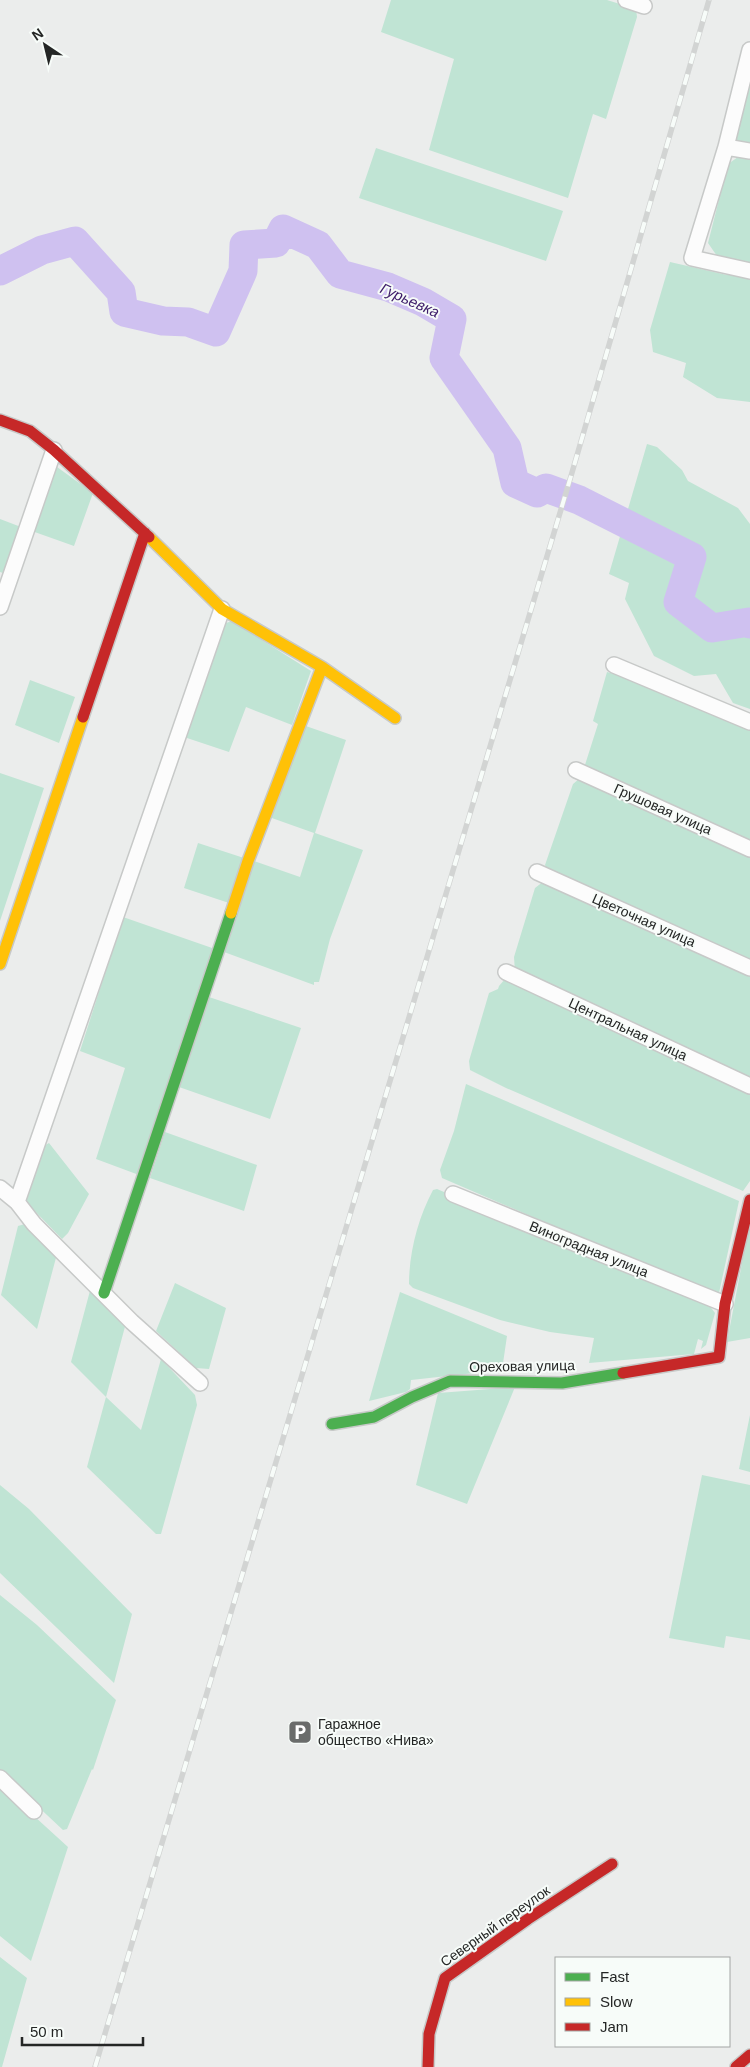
<svg xmlns="http://www.w3.org/2000/svg" width="750" height="2067" viewBox="0 0 750 2067" font-family="Helvetica,sans-serif">
	<style>
		.green { fill: #c0e4d4 }
		.lines { fill: none; stroke-linecap: round; stroke-linejoin: round }
		.river { stroke: #cfc1f0; stroke-width: 29 }
		.street-casing { stroke: #c7c9c8; stroke-width: 18 }
		.fast-casing { stroke: #c7c9c8; stroke-width: 14 }
		.slow-casing { stroke: #c7c9c8; stroke-width: 14 }
		.jam-casing { stroke: #c7c9c8; stroke-width: 14 }
		.street { stroke: #fcfcfc; stroke-width: 15 }
		.fast { stroke: #4caf50; stroke-width: 11 }
		.slow { stroke: #ffc107; stroke-width: 11 }
		.jam { stroke: #c62828; stroke-width: 11 }
		.rail-casing { stroke: #d2d4d3; stroke-width: 5.5 }
		.rail { stroke: #f7fcf9; stroke-width: 4; stroke-dasharray: 11; stroke-linecap: butt }
		.labels { text-anchor: middle; dominant-baseline: central; stroke-width: 4; stroke-linejoin: round; paint-order: stroke }
		.street-label { font-size: 14px; fill: #242625; stroke: #f7fcf9 }
		.poi-label { font-size: 14px; fill: #242625; stroke: #f7fcf9; text-anchor: start }
		.water-label { font-size: 15px; font-style: italic; fill: #3d1c69; stroke: #f7fcf9 }
	</style>
	<rect width="100%" height="100%" fill="#ebedec"/>
	<!-- green -->
	<path class="green" d="M391 0H607L636 9 637 17 606 119 593 114 568 198 429 150 454 59 381 32Z
		M750 72V146L739 144 734 138Z
		M376 148 563 211 546 261 359 198Z
		M738 157 750 159V265L717 256 708 243 728 164Z
		M670 262 727 275 728 273 750 277V402L717 398 683 377 686 363 653 352 650 330Z
		M647 444 657 447 682 470 688 481 738 508 750 524V709L733 703 716 674 694 676 654 656 625 599 629 583 609 574Z
		M57 467 93 493 74 546 29 530 48 477Z
		M0 519 21 527 6 574 0 572Z
		M232 621 311 671 292 725 246 707 229 752 184 737 223 624Z
		M607 672 636 680 750 723V844L584 768 598 724 593 721Z
		M30 680 75 697 59 743 15 725Z
		M303 725 346 740 315 833 363 850 330 939 319 982H314V985L224 952 254 861 300 877 314 833 269 817Z
		M0 773 44 788 0 921Z
		M579 779 750 856V963L548 872 545 865 573 784Z
		M198 843 244 858 229 903 184 888Z
		M544 881 750 974V1082L515 972 514 957 535 888Z
		M123 917 215 949 139 1175 96 1159 125 1068 80 1051Z
		M505 979 750 1094V1181L743 1191 506 1088 470 1070 469 1061 489 993 498 989 499 986Z
		M209 997 301 1028 270 1119 179 1087Z
		M466 1084 739 1201 719 1293 712 1294 442 1178 440 1170 454 1131Z
		M165 1132 257 1165 244 1211 150 1178Z
		M49 1143 89 1194 68 1233 62 1239 25 1201 42 1147Z
		M437 1189 709 1305 715 1313 706 1345 701 1349 703 1341 698 1339 694 1354 589 1363 594 1338 550 1332 500 1320 413 1288 409 1284C409 1253 418 1218 433 1190Z
		M750 1221V1338L727 1342Z
		M25 1224 57 1254 37 1329 1 1295 18 1226Z
		M175 1283 226 1308 209 1369 196 1368 156 1331Z
		M91 1287 126 1323 106 1397 141 1430 161 1359 195 1395 197 1405 161 1534H156L87 1467 106 1397 71 1362Z
		M400 1292 507 1336 502 1370 411 1380 410 1389 406 1392 369 1401Z
		M515 1387 467 1504 416 1485 438 1393Z
		M750 1415V1472L739 1469Z
		M702 1475 750 1485V1640L726 1636 724 1648 669 1638Z
		M0 1485 29 1509 132 1614 114 1683 0 1573Z
		M0 1595 37 1625 116 1700 93 1770 92 1769 67 1829 63 1830 0 1771Z
		M0 1785 68 1847 31 1961 0 1936Z
		M0 1957 27 1978 2 2067H0Z"/>
	<g class="lines">
		<!-- river -->
		<path class="river" d="M0 271 42 250 75 241 121 292 124 312 163 321 188 322 216 332 243 271 244 245 276 243 283 229 318 245 340 274 388 287 423 302 452 319 444 358 507 448 515 483 537 493 546 488 579 500 692 557 678 602 712 628 749 622 750 624"/>
		<!-- street casing -->
		<g class="street-casing">
			<path id="street" d="M626 0 644 6
				M750 50 726 147 692 258 750 271
				M726 147 750 151
				M0 607 54 450
				M614 665 750 722
				M576 770 750 849
				M537 872 750 968
				M506 972 750 1086
				M0 1188 17 1202 34 1224 132 1322 200 1383
				M453 1194 725 1304
				M17 1202 222 609
				M0 1778 34 1811"/>
		</g>
		<!-- fast casing -->
		<g class="fast-casing">
			<path id="fast" d="M104 1293 231 913
				M332 1424 374 1417 412 1397 450 1381 562 1383 623 1373"/>
		</g>
		<!-- slow casing -->
		<g class="slow-casing">
			<path id="slow" d="M149 537 222 609 322 667 395 718
				M231 913 248 861 322 667
				M0 964 83 717"/>
		</g>
		<!-- jam casing -->
		<g class="jam-casing">
			<path id="jam" d="M0 420 30 431 54 450 149 537
				M83 717 145 533
				M623 1373 719 1357 725 1304 750 1200
				M428 2067 429 2034 445 1978 528 1919 612 1864
				M736 2067 750 2055"/>
		</g>
		<!-- street -->
		<use href="#street" class="street"/>
		<!-- fast -->
		<use href="#fast" class="fast"/>
		<!-- slow -->
		<use href="#slow" class="slow"/>
		<!-- jam -->
		<use href="#jam" class="jam"/>
		<!-- rail casing -->
		<g class="rail-casing">
			<path id="rail" d="M95 2067 571 476 709 0"/>
		</g>
		<!-- rail -->
		<use href="#rail" class="rail"/>
	</g>
	<!-- icons -->
	<defs>
		<g id="parking-square" transform="scale(1.25)"><rect x="-9" y="-9" width="18" height="18" rx="4" fill="#6a6c6b" stroke="#f7fcf9"/><path d="M-3.5-5.5H1a3.5 3.5 0 0 1 0 7H-1V5.5H-3.5ZM-1-3.4V-.6H.8a1.4 1.4 0 0 0 0-2.8Z" fill="#fff"/></g>
	</defs>
	<g fill-rule="evenodd">
		<use href="#parking-square" x="300" y="1732"/>
	</g>
	<g class="labels">
		<!-- street labels -->
		<g class="street-label">
			<text transform="translate(663 809) rotate(24)">Грушовая улица</text>
			<text transform="translate(644 920) rotate(24)">Цветочная улица</text>
			<text transform="translate(628 1029) rotate(25)">Центральная улица</text>
			<text transform="translate(589 1249) rotate(22)">Виноградная улица</text>
			<text transform="translate(522 1366) rotate(-1)">Ореховая улица</text>
			<text transform="translate(495 1926) rotate(-35)">Северный переулок</text>
		</g>
		<!-- poi labels -->
		<g class="poi-label">
			<text x="318" y="1724">Гаражное<tspan x="318" dy="16">общество «Нива»</tspan></text>
		</g>
		<!-- water labels -->
		<g class="water-label">
			<text transform="translate(410 300) rotate(24)">Гурьевка</text>
		</g>
	</g>
	<!-- legend -->
	<rect x="555" y="1957" width="175" height="90" fill="#f7fcf9" stroke="#a3a6a4"/>
	<rect x="565" y="1973" width="25" height="8" fill="#4caf50" stroke="#a3a6a4"/>
	<text x="600" y="1982" font-size="15" fill="#242625">Fast</text>
	<rect x="565" y="1998" width="25" height="8" fill="#ffc107" stroke="#a3a6a4"/>
	<text x="600" y="2007" font-size="15" fill="#242625">Slow</text>
	<rect x="565" y="2023" width="25" height="8" fill="#c62828" stroke="#a3a6a4"/>
	<text x="600" y="2032" font-size="15" fill="#242625">Jam</text>
	<!-- north arrow -->
	<g transform="translate(45 45) rotate(325)" stroke="#f7fcf9" stroke-width="4" paint-order="stroke">
	<path d="M0-4L9 19L0 12L-9 19Z" fill="#242625"/>
	<text y="-8" font-size="14" font-weight="bold" text-anchor="middle" fill="#242625">N</text>
	</g>
	<!-- scale -->
	<path d="M22 2037v8h121v-8" fill="none" stroke="#242625" stroke-width="2.5"/>
	<text x="30" y="2037" font-size="15" fill="#242625" stroke="#f7fcf9" stroke-width="4" paint-order="stroke">50 m</text>
</svg>
